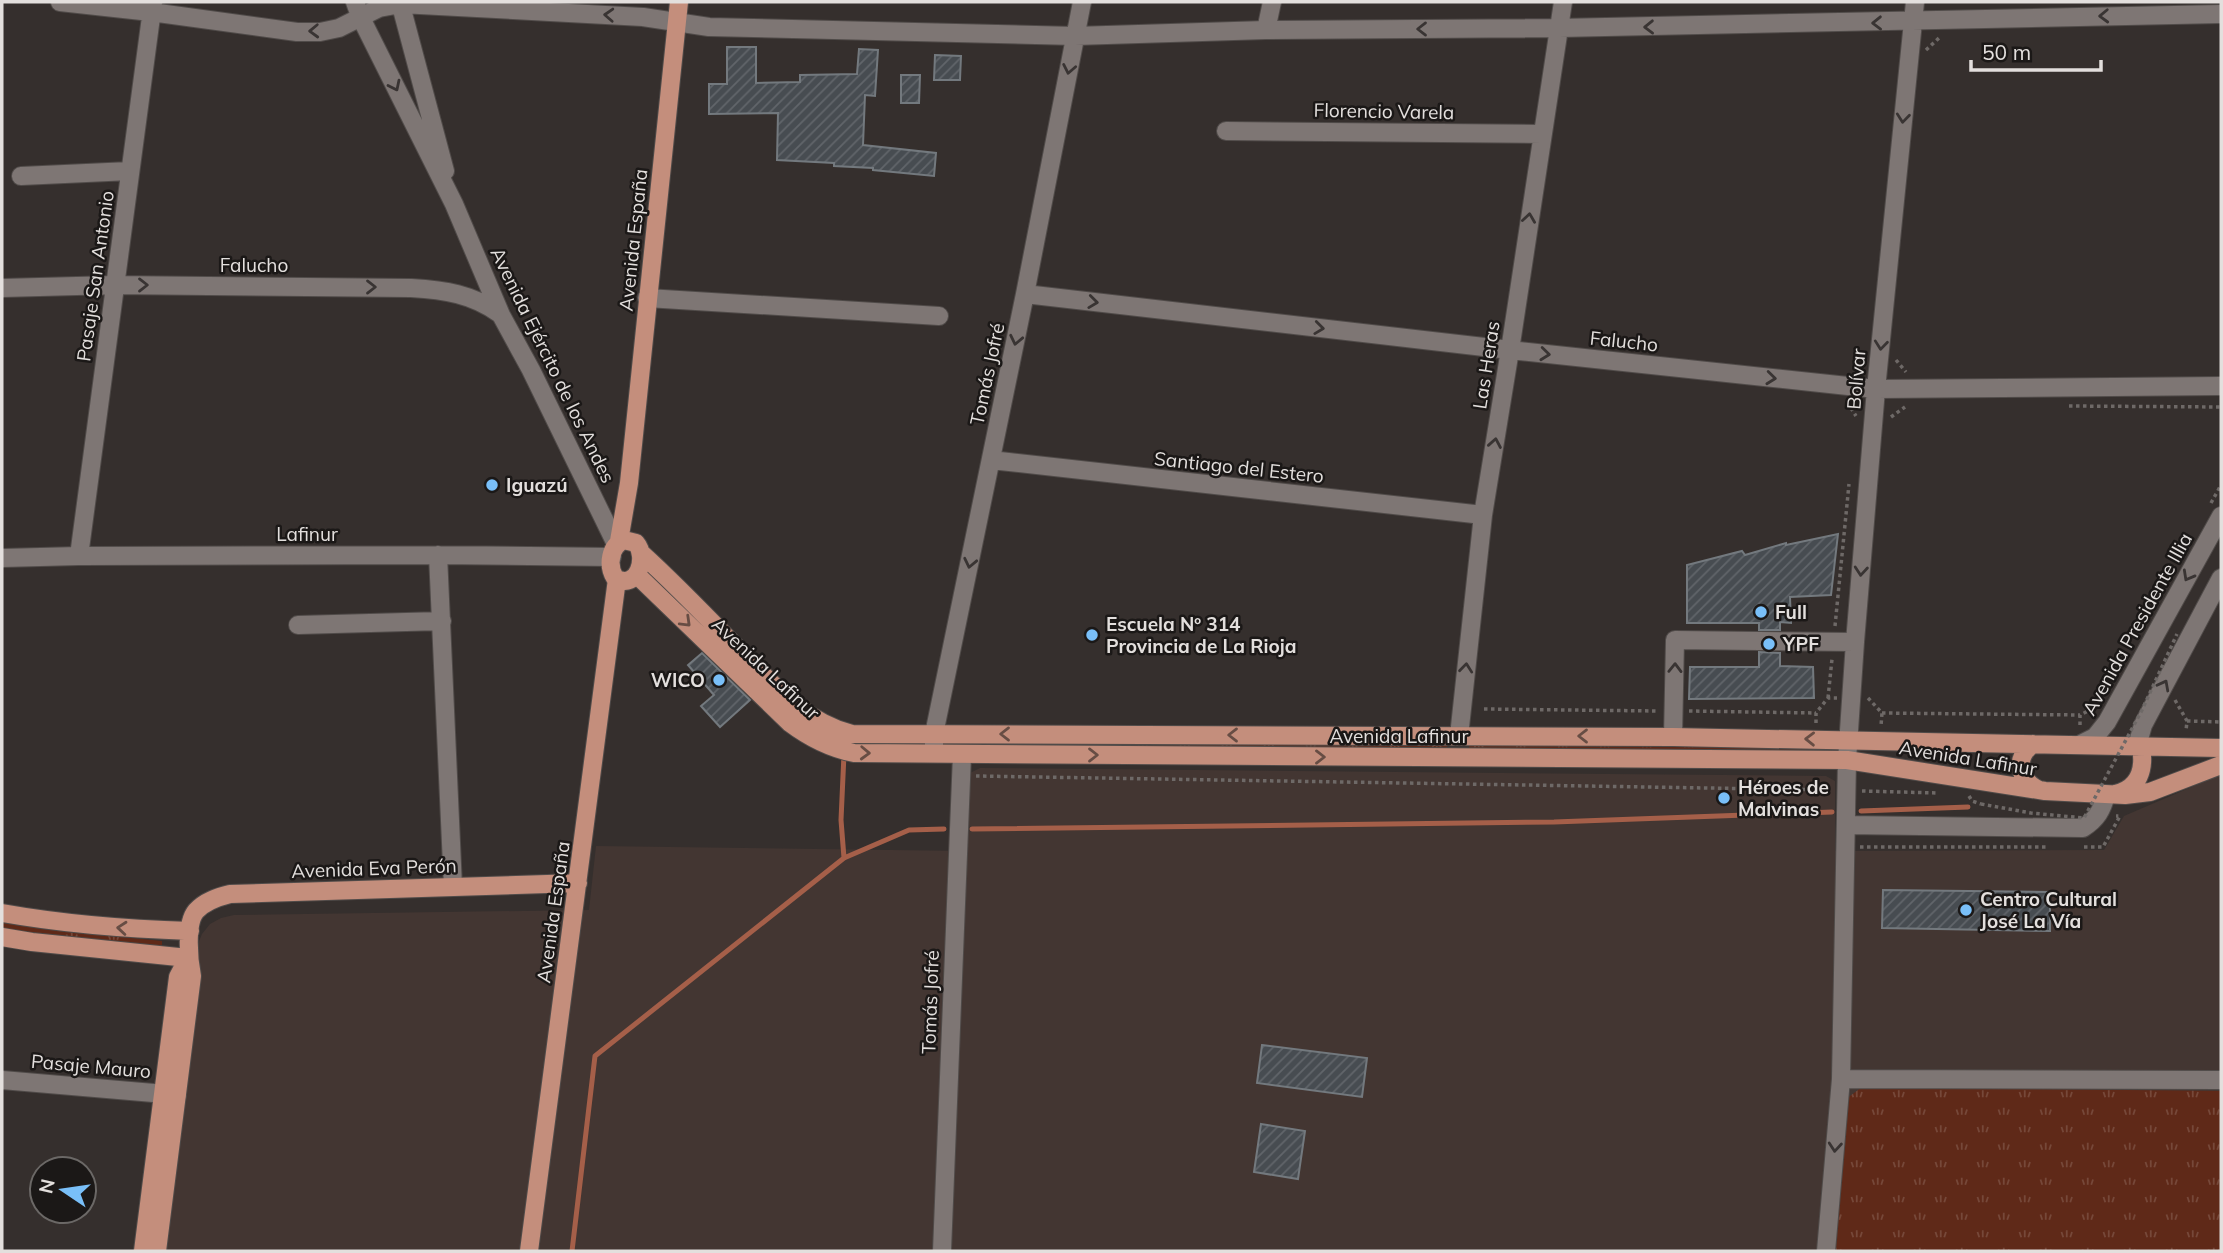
<svg xmlns="http://www.w3.org/2000/svg" width="2223" height="1253" viewBox="0 0 2223 1253" font-family="Mulish,sans-serif">
	<style>
		.built { fill: #433632 }
		.grass { fill: url(#grass-tufts) }
		.lines { fill: none; stroke-linecap: round; stroke-linejoin: round }
		.stream { stroke: #a55f49; stroke-width: 5 }
		.building { fill: url(#building-hatch); stroke: #73797e; stroke-width: 2 }
		.minor-casing { stroke: #504b49; stroke-width: 20 }
		.major-casing { stroke: #504b49; stroke-width: 20 }
		.path { stroke: #6e6967; stroke-width: 3.5; stroke-dasharray: 3.5 3.5; stroke-linecap: butt }
		.minor { stroke: #7e7674; stroke-width: 18 }
		.major { stroke: #c48e7c; stroke-width: 18 }
		.path-bridge { stroke: #6e6967; stroke-width: 3.5; stroke-dasharray: 3.5 3.5; stroke-linecap: butt }
		.oneway { stroke: #393433 }
		.oneway2 { stroke: #674d44 }
		.poi-dot { fill: #79bff8; stroke: #1b1817; stroke-width: 2.5 }
		.labels { text-anchor: middle; dominant-baseline: central; stroke-width: 5; stroke-linejoin: round; paint-order: stroke }
		.street-label { font-size: 19px; fill: #e3dfdd; stroke: #1b1817 }
		.poi-label { font-size: 19px; font-weight: bold; fill: #e3dfdd; stroke: #1b1817; text-anchor: start }
	</style>
	<defs>
		<pattern id="grass-tufts" width="24" height="20" patternUnits="userSpaceOnUse" patternTransform="scale(1.75)"><rect width="24" height="20" fill="#5f2918"/><path d="M3 7l-1-3M5 7V3M7 7l1-3M15 17l-1-3M17 17v-4M19 17l1-3" fill="none" stroke="#764839"/></pattern>
		<pattern id="building-hatch" width="6" height="6" patternUnits="userSpaceOnUse" patternTransform="scale(1.75)"><rect width="6" height="6" fill="#474c51"/><path d="M-1 1l2-2M0 6l6-6M5 7l2-2" fill="none" stroke="#61656a"/></pattern>
	</defs>
	<rect width="100%" height="100%" fill="#352f2d"/>
	<!-- built -->
	<path class="built" d="M980 768 1826 776 1835 781V851L2104 850 2124 816 2217 776H2221V1251H154L197 946 202 934 210 924 221 918 234 915 589 910 596 846 964 851 970 773Z"/>
	<!-- grass -->
	<path class="grass" d="M949 742 1448 743 1447 748 949 749Z
		M1469 743 1827 746V750L1469 748Z
		M2 922 43 929 162 941V947L80 941 2 929Z
		M1862 1087 2221 1091V1251H1834L1846 1099Z"/>
	<g class="lines">
		<!-- stream -->
		<path class="stream" d="M1861 811 1968 807
			M972 829 1554 822 1832 812
			M844 858 841 820 844 754
			M572 1251 595 1056 844 858 909 830 944 829"/>
	</g>
	<!-- building -->
	<path class="building" d="M727 47H756V83L800 82V75L857 74 859 49 878 50 875 96 865 95 863 145 936 153 934 176 873 170V168L834 166V163L777 160 778 113 709 114V84H727Z
		M935 55 961 56 960 80H934Z
		M901 75H920L919 103H901Z
		M1838 534 1831 595 1790 597 1791 623 1780 622V630H1759V623H1687V565L1742 551 1745 555 1786 543V545Z
		M1759 652 1780 653V666L1813 667 1814 698 1689 699 1690 667H1759Z
		M702 653 750 700 720 727 701 706 714 695 688 665Z
		M1883 890 2050 892V931L1882 928Z
		M1262 1045 1367 1058 1362 1097 1257 1083Z
		M1261 1124 1305 1131 1298 1179 1254 1172Z"/>
	<g class="lines">
		<!-- minor casing -->
		<g class="minor-casing">
			<path id="minor" d="M60 2 151 12 297 32H320L339 28 379 8 401 4 643 17 709 27 1075 36 1266 30 1559 28 2221 14
				M355 2 360 16 454 204 501 315 531 370 616 544
				M400 2 445 171
				M1266 30 1272 2
				M1226 131 1541 134
				M21 176 130 171
				M2 288 114 285 411 288C444 290 473 294 500 314
				M1025 294 1510 350 1876 389 2221 386
				M647 298 939 316
				M991 460 1483 515
				M438 555 453 887
				M79 556 153 2
				M2 558 79 556 438 555 612 557
				M298 625 442 621
				M1459 736 1483 515 1510 350 1563 2
				M1673 737 1675 640 1855 642
				M2081 744 2095 737 2107 722 2221 516
				M934 747V734L1025 294 1082 2
				M2141 747 2139 739 2143 725 2221 578
				M1846 825 2083 828C2097 819 2102 810 2106 795
				M1841 1079 2221 1080
				M2 1080 177 1095
				M942 1251 962 755
				M1826 1251 1841 1079 1847 760 1855 642 1876 389 1915 2"/>
		</g>
		<!-- major casing -->
		<g class="major-casing">
			<path id="major" d="M624 540 636 543C648 557 638 591 615 578 607 565 610 546 624 540Z
				M619 541 629 483 679 2
				M641 553C673 582 703 613 733 644 768 679 802 722 852 734L1673 737 2221 748
				M637 575 790 723C810 738 829 748 854 753L1847 760 2045 791 2125 795 2150 792 2221 765
				M2033 744C2014 757 2018 780 2039 790
				M2115 794C2139 789 2145 769 2141 747
				M2 913C64 924 127 929 190 931
				M2 937 32 942 188 958
				M143 1251 178 977 188 958
				M157 1251 192 976C189 961 185 924 196 911 205 901 218 897 230 894L578 883
				M529 1251 617 579"/>
		</g>
		<!-- path -->
		<path class="path" d="M1926 50 1939 38
			M1896 360 1906 372
			M1847 402 1856 416
			M2069 406 2221 407
			M1891 417 1905 407
			M2211 503 2221 485
			M1835 626 1849 484
			M1828 698 1832 659
			M1868 698 1882 713 1881 726
			M2175 700 2187 721 2186 731
			M1484 709 1657 711
			M1689 711 1816 713
			M1882 713 2080 715
			M2187 721 2221 722
			M1816 723V713L1828 698H1837
			M2080 725V715L2096 707
			M976 776 1830 790
			M1862 791 1938 793
			M1969 796 1972 801 1981 804
			M1860 847H2048
			M2084 847H2103L2120 816H2116"/>
		<!-- minor -->
		<use href="#minor" class="minor"/>
		<!-- major -->
		<use href="#major" class="major"/>
		<!-- path-bridge -->
		<path class="path-bridge" d="M1981 804 2031 813 2084 818 2142 710 2177 634"/>
	</g>
	<!-- one-way arrows -->
	<defs><path id="oneway-chevron" d="M-2-3.5L2.5 0L-2 3.5" fill="none" stroke-width="1.6" stroke-linecap="round" stroke-linejoin="round" transform="scale(1.75)"/></defs>
	<g class="oneway">
		<use href="#oneway-chevron" transform="translate(609 15) rotate(-177)"/>
		<use href="#oneway-chevron" transform="translate(2104 16) rotate(178)"/>
		<use href="#oneway-chevron" transform="translate(1877 23) rotate(179)"/>
		<use href="#oneway-chevron" transform="translate(1649 27) rotate(179)"/>
		<use href="#oneway-chevron" transform="translate(1422 29) rotate(180)"/>
		<use href="#oneway-chevron" transform="translate(314 31) rotate(178)"/>
		<use href="#oneway-chevron" transform="translate(1069 69) rotate(101)"/>
		<use href="#oneway-chevron" transform="translate(395 86) rotate(64)"/>
		<use href="#oneway-chevron" transform="translate(1903 118) rotate(96)"/>
		<use href="#oneway-chevron" transform="translate(1529 218) rotate(-82)"/>
		<use href="#oneway-chevron" transform="translate(143 285)"/>
		<use href="#oneway-chevron" transform="translate(371 287)"/>
		<use href="#oneway-chevron" transform="translate(1093 302) rotate(7)"/>
		<use href="#oneway-chevron" transform="translate(1319 328) rotate(7)"/>
		<use href="#oneway-chevron" transform="translate(1016 340) rotate(102)"/>
		<use href="#oneway-chevron" transform="translate(1881 345) rotate(96)"/>
		<use href="#oneway-chevron" transform="translate(1545 354) rotate(6)"/>
		<use href="#oneway-chevron" transform="translate(1771 378) rotate(6)"/>
		<use href="#oneway-chevron" transform="translate(1495 443) rotate(-80)"/>
		<use href="#oneway-chevron" transform="translate(970 563) rotate(102)"/>
		<use href="#oneway-chevron" transform="translate(1861 571) rotate(95)"/>
		<use href="#oneway-chevron" transform="translate(2188 576) rotate(119)"/>
		<use href="#oneway-chevron" transform="translate(1466 668) rotate(-84)"/>
		<use href="#oneway-chevron" transform="translate(1675 668) rotate(-89)"/>
		<use href="#oneway-chevron" transform="translate(2164 685) rotate(-62)"/>
		<use href="#oneway-chevron" transform="translate(1835 1147) rotate(95)"/>
	</g>
	<g class="oneway2">
		<use href="#oneway-chevron" transform="translate(686 622) rotate(44)"/>
		<use href="#oneway-chevron" transform="translate(1005 734) rotate(-180)"/>
		<use href="#oneway-chevron" transform="translate(1233 735) rotate(-180)"/>
		<use href="#oneway-chevron" transform="translate(1583 736) rotate(-180)"/>
		<use href="#oneway-chevron" transform="translate(1810 739) rotate(-179)"/>
		<use href="#oneway-chevron" transform="translate(865 753) rotate(2)"/>
		<use href="#oneway-chevron" transform="translate(1093 755)"/>
		<use href="#oneway-chevron" transform="translate(1320 757)"/>
		<use href="#oneway-chevron" transform="translate(122 928) rotate(-175)"/>
	</g>
	<!-- markers -->
	<g class="poi-dot">
		<circle cx="492" cy="485" r="7"/>
		<circle cx="1761" cy="612" r="7"/>
		<circle cx="1092" cy="635" r="7"/>
		<circle cx="1769" cy="644" r="7"/>
		<circle cx="719" cy="680" r="7"/>
		<circle cx="1724" cy="798" r="7"/>
		<circle cx="1966" cy="910" r="7"/>
	</g>
	<g class="labels">
		<!-- street labels -->
		<g class="street-label">
			<text transform="translate(1384 111) rotate(1)">Florencio Varela</text>
			<text transform="translate(633 240) rotate(-84)">Avenida España</text>
			<text x="254" y="265">Falucho</text>
			<text transform="translate(95 276) rotate(-82)">Pasaje San Antonio</text>
			<text transform="translate(1624 341) rotate(6)">Falucho</text>
			<text transform="translate(553 365) rotate(64)">Avenida Ejército de los Andes</text>
			<text transform="translate(1486 365) rotate(-81)">Las Heras</text>
			<text transform="translate(987 374) rotate(-78)">Tomás Jofré</text>
			<text transform="translate(1856 379) rotate(-85)">Bolívar</text>
			<text transform="translate(1239 467) rotate(6)">Santiago del Estero</text>
			<text x="307" y="534">Lafinur</text>
			<text transform="translate(2137 624) rotate(-61)">Avenida Presidente Illia</text>
			<text transform="translate(766 668) rotate(43)">Avenida Lafinur</text>
			<text x="1399" y="736">Avenida Lafinur</text>
			<text transform="translate(1968 758) rotate(9)">Avenida Lafinur</text>
			<text transform="translate(374 868) rotate(-2)">Avenida Eva Perón</text>
			<text transform="translate(553 912) rotate(-82)">Avenida España</text>
			<text transform="translate(930 1002) rotate(-88)">Tomás Jofré</text>
			<text transform="translate(91 1066) rotate(5)">Pasaje Mauro</text>
		</g>
		<!-- poi labels -->
		<g class="poi-label">
			<text x="506" y="485">Iguazú</text>
			<text x="1775" y="612">Full</text>
			<text x="1106" y="624">Escuela Nº 314<tspan x="1106" dy="22">Provincia de La Rioja</tspan></text>
			<text x="1783" y="644">YPF</text>
			<text x="705" y="680" text-anchor="end">WICO</text>
			<text x="1738" y="787">Héroes de<tspan x="1738" dy="22">Malvinas</tspan></text>
			<text x="1980" y="899">Centro Cultural<tspan x="1980" dy="22">José La Vía</tspan></text>
		</g>
	</g>
	<!-- border -->
	<rect width="2223" height="1253" fill="none" stroke="#e3dfdd" stroke-width="7"/>
	<!-- north arrow -->
	<g transform="translate(63 1190) rotate(283)"><circle r="33" fill="#1b1817" stroke="#6b6866" stroke-width="2"/>
	<path d="M0-5L12 26L0 18L-12 26Z" fill="#79bff8"/>
	<text y="-10" font-size="19" font-weight="bold" text-anchor="middle" fill="#e3dfdd">N</text>
	</g>
	<!-- scale -->
	<path d="M1971 60v10h130v-10" fill="none" stroke="#e3dfdd" stroke-width="3.5"/>
	<text x="1982" y="60" font-size="21" fill="#e3dfdd" stroke="#1b1817" stroke-width="5" paint-order="stroke">50 m</text>
</svg>
